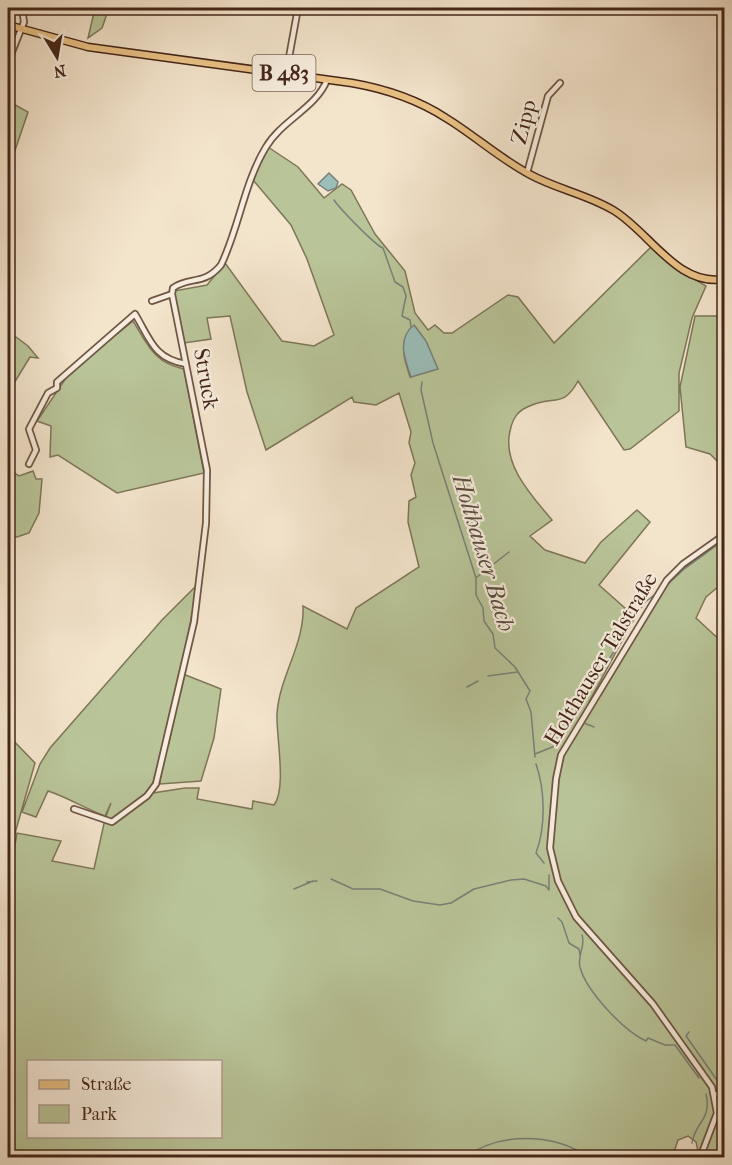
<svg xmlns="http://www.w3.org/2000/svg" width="732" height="1165" viewBox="0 0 732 1165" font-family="'IM FELL French Canon',serif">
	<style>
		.green { fill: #b9c599; stroke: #7e7658; stroke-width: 1.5; fill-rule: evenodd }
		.water { fill: #9bbeb9; stroke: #788179; stroke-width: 1.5 }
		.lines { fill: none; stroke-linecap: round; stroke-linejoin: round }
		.stream { stroke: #788179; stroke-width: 1.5 }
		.minor-casing { stroke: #705645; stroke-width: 8 }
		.major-casing { stroke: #442618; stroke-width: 9 }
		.minor { stroke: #f7edde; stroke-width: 4.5 }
		.major { stroke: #eac286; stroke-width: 6 }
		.labels { text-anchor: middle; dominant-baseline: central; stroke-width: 4.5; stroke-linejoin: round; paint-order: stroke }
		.shield { fill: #f7edde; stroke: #7a6253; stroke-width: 1.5 }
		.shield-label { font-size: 21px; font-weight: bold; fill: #442618 }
		.street-label { font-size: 22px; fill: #442618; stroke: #f7edde }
		.water-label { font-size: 24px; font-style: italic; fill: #5a4c40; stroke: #f7edde }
	</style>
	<rect width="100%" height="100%" fill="#f3e4cc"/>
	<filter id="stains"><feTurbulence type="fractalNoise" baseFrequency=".00333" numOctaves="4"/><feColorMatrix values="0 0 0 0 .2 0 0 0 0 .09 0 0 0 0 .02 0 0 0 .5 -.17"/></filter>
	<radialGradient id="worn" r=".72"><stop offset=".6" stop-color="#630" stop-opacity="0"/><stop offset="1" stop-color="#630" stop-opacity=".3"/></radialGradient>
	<!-- green -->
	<path class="green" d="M95 8H109L102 28 88 38Z
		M8 101 28 112 8 171Z
		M268 147 298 167 324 198 342 184 351 190 375 234 405 271 415 313 428 330 435 325 444 333H452L508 295 518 297 554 343 651 247 673 266 706 286 692 318 679 373V411L630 449 624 450 578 381C564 407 556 396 532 405 518 410 513 417 510 431 502 465 532 496 552 520L530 536 545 550 585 563 601 542 637 510 650 522 599 585 635 617 589 702 594 705 664 588 677 573 724 539V582L706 597 696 618 724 644V1157H696L698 1151 696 1142 688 1136 678 1140 672 1158H8V888L17 833 61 841 52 861 94 869 105 819 111 803 105 816C84 808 69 798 48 791L36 817 22 812 40 764 50 748 162 620 198 584 176 697 151 790 146 794 185 788H199L197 799 252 809 253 801 274 805C287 788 276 736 277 714 279 677 305 644 303 606L347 629 356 608 419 567 408 522 409 501 416 497 411 475 415 463 409 443 411 432 399 393 376 405 354 402 352 397 266 450 247 392 230 316 207 318 211 339 184 343 174 291 207 285 225 263 282 341 314 346 334 335 307 259 291 225 253 180ZM416 328 428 346 430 355 410 377C403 354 398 346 416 328ZM28 1062H220V1136H28Z
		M695 316H724V468L710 454 686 447 680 387Z
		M133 321C148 345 154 363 184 369L204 473 117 493 58 455 50 457 51 426 37 421 70 372Z
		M8 331 28 346 38 358 30 357 8 393Z
		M8 469 19 476 33 471 36 479H42L39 513 29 533 17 537 8 535Z
		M183 674 221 689 214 738 201 781 160 784 159 770 169 743Z
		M8 735 35 763 8 858Z"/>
	<!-- water -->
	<path class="water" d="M329 173 338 182 336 188 328 191 318 184Z
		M414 325 426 341 438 369 411 377C404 358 397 338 414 325Z"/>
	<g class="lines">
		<!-- stream -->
		<path class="stream" d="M334 200C340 209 376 246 383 248L395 282 403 287 406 296 402 316 410 320 411 327
			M422 382 421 390 433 443 476 578V595L483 608 484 621 493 634 495 648 515 667 530 691 526 699 531 712 535 757
			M477 577 509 552
			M664 588 683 570 724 540
			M488 676 517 672
			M467 687 478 681
			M584 723 594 727
			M535 754 555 746 569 724 573 723 572 719 644 603 658 592
			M536 764C545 790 546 826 536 853L544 863
			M331 879 353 889H380L413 901 440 905 451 903 474 889 511 880 524 879 546 886 549 890
			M307 882 317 881
			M294 889 313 881
			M549 889V875
			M558 918 562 922 569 943 579 949 580 955
			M582 935C586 946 577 955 580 967 586 991 624 1031 646 1041L648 1038 665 1045H675L699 1078
			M689 1032 686 1036 719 1083 724 1085
			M692 1143C695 1122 712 1120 706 1094
			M464 1158C499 1132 553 1132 590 1158"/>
		<!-- minor casing -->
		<g class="minor-casing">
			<path id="minor" d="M8 62 24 22 22 8
				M286 74 298 8
				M527 173 548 96 560 83
				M172 294 173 288C189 276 204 286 221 265 239 228 244 183 266 147 282 120 316 108 327 80
				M152 301 172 294
				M29 464 36 450 29 429 48 393 57 388V382L135 314C150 339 154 359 186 364
				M74 809 112 822 147 796 156 784 194 622 206 523 207 470 172 294
				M715 1095 724 1091
				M700 1158 717 1113 712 1087 653 1004 576 917 558 881 550 848 556 779 561 755 667 580 683 564 724 535"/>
		</g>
		<!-- major casing -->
		<g class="major-casing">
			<path id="major" d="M8 25 88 47 352 83C386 89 417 99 446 118 474 135 499 158 529 174 556 189 586 194 613 210 649 231 677 287 724 279"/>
		</g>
		<!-- minor -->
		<use href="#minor" class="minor"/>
		<!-- major -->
		<use href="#major" class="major"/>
	</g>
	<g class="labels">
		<!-- shield labels -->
		<rect class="shield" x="252.5" y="55" width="63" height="36" rx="4.5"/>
		<g class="shield-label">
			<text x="284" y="73">B 483</text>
		</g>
		<!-- street labels -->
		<g class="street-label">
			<text transform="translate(524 122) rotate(-75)">Zipp</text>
			<text transform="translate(206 379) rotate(80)">Struck</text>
			<text transform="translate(601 659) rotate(-59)">Holthauser Talstraße</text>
		</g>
		<!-- water labels -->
		<g class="water-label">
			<text transform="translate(484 553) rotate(73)">Holthauser Bach</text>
		</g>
	</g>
	<!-- margin -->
	<rect width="732" height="1165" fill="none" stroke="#f3e4cc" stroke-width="30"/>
	<rect x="9" y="9" width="714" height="1147" fill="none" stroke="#442618" stroke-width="3"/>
	<rect x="15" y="15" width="702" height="1135" fill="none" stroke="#442618" stroke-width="1.5"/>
	<!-- legend -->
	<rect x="27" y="1060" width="195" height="78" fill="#f7edde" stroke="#af9d8f" stroke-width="1.5"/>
	<rect x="39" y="1080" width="30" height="9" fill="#eac286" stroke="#af9d8f" stroke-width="1.5"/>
	<text x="81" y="1090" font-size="18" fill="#442618">Straße</text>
	<rect x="39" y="1105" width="30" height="18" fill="#b9c599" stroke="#af9d8f" stroke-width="1.5"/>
	<text x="81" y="1120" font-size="18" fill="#442618">Park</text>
	<!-- north arrow -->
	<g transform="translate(57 57) rotate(169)" stroke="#f7edde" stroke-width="4.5" paint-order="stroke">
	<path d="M0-4.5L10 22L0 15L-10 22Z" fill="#442618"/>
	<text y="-9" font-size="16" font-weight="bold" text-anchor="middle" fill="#442618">N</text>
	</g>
	<rect width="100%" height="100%" filter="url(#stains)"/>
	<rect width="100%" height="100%" fill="url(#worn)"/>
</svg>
